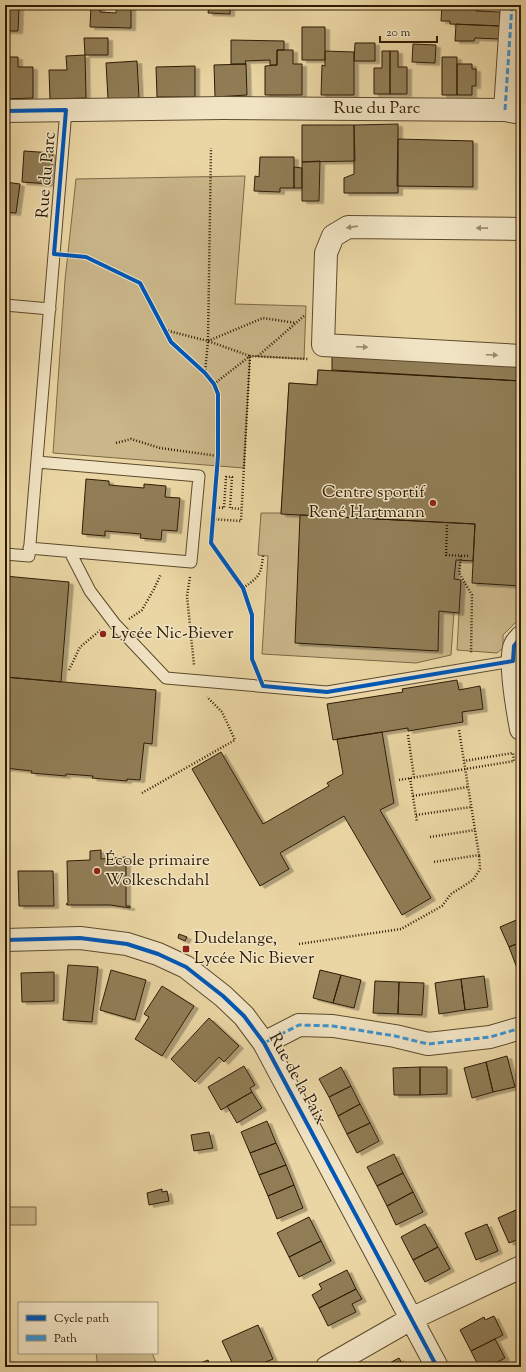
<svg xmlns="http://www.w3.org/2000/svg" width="526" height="1372" viewBox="0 0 526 1372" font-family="'Sorts Mill Goudy',serif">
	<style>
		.green { fill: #cab689; stroke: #7c6946 }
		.building { fill: #907d57; stroke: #2e1c04; filter: url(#shadow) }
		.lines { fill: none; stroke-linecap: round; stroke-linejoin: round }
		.service-casing { stroke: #5d4a2c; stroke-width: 13 }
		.minor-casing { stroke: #5d4a2c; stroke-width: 24 }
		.path { stroke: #2e1c04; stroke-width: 2.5; stroke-dasharray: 1 2; stroke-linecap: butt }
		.service { stroke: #f1e4c4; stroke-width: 11 }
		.minor { stroke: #f1e4c4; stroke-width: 22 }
		.quiet { stroke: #3c94d1; stroke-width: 3; stroke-dasharray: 6 3; stroke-linecap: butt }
		.cycleway-casing { stroke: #f1e4c4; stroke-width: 6 }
		.cycleway { stroke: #0057b8; stroke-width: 4 }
		.oneway { fill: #998a6e }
		.poi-dot { fill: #8f2418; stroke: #f1e4c4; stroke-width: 1.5 }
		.labels { text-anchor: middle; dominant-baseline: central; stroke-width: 3; stroke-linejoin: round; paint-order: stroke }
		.street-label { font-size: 17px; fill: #2e1c04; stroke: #f1e4c4 }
		.poi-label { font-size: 17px; fill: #2e1c04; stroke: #f1e4c4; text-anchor: start }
	</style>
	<defs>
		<filter id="shadow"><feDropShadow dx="4.5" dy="2.5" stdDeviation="0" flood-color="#0004"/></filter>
	</defs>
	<rect width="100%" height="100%" fill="#ead6a4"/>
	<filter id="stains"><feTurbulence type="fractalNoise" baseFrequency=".005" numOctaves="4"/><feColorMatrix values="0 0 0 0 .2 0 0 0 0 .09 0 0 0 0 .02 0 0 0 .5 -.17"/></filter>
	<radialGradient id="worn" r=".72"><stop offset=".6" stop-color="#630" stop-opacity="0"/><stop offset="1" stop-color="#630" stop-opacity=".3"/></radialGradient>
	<!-- green -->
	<path class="green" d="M245 176 235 304 306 306 304 359 250 356 244 468 53 453 65 280 76 179Z
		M318 370 521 381V620L517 621 503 635V648L497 653 457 650 459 613 454 612 451 655 416 663 262 654 268 556 258 555 261 513H281L289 383 317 385Z
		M6 1207H36V1225H6Z
		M96 1353H152L158 1367H98Z"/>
	<!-- building -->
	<path class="building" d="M5 5H8V8H19L18 31H5Z
		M91 5H100V12L116 13 117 5H131V28L90 27Z
		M209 5H230V14L208 13Z
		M442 5H477L476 11 500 12V26L450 24V21H441Z
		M456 24 500 26 499 39 475 38 474 41H455Z
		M302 27H325V60H302Z
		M84 38H108V55H85Z
		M231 40 284 41V50H277V65H270V60L245 61 246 64H231Z
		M355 43H375V61H354Z
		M413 44 436 45 435 63 412 62Z
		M277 50H293V64H302V95H265V66L277 65Z
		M325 51 354 52V95H321L322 65 325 66Z
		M382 51H390V94H374V68H382Z
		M390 51H398V67H407V94H390Z
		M85 55 86 98 50 99 49 70H67L66 56Z
		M5 57H18V67H33V98L5 99Z
		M442 57H457V95H442Z
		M137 61 139 98 108 99 106 63Z
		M246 64 247 95 215 97 214 65Z
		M457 64H472V69H476V86H472V95H457Z
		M195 66V97H157L156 67Z
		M398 124V193H344V178L354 174V125Z
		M302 125H354L355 161 302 162Z
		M398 139 473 141V187L397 186Z
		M24 151 53 153 50 184 22 182Z
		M260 157H294V188H280V192L254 191 255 176 259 177Z
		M320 161 319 201H302V162Z
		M294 167 302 168V188H294Z
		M5 182 20 184 16 213 5 212Z
		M332 356 521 367V381L332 370Z
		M318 370 521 381V586L472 583 475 524 281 514 289 383 317 385Z
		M86 479 109 481V485L144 488V484L166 486 165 497 180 498 177 531 162 530 161 540 140 538 141 534 105 531V536L82 534Z
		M300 515 475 524 473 561 456 560 454 579 461 580 459 613 439 611 438 651 295 643Z
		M5 576 69 582 61 682 5 677Z
		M5 677 156 690 152 744 144 743 140 780 127 779V781L92 778 93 776 66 774V776L31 773 32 771 5 768V770Z
		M457 680 459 690 480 686 483 709 462 712 463 722 408 731V728L333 740 327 704 403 692 402 689Z
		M382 732 394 803 380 810 431 898 402 915 344 816 280 853 289 869 260 886 192 769 221 752 263 824 329 786 327 783 343 774 337 739Z
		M101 850V859L126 857V906H130V908L110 905H67L66 904 68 903 67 861 90 860V851Z
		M18 871H53L54 906H19Z
		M521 918V942L509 947 500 927Z
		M179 934 187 937 185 941 178 938Z
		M521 942V967L517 968 509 947Z
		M68 965 98 967 92 1022 63 1020Z
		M521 967V977L517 968Z
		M111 970 146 980 135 1020 100 1010Z
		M320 970 341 975 333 1003 313 998Z
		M54 972V1001L22 1002 21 973Z
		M341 975 361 980 354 1008 333 1003Z
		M484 976 488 1007 465 1010 461 979Z
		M461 979 465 1010 439 1014 435 983Z
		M375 981 399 982 398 1014 373 1013Z
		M399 982 424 983 422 1015 398 1014Z
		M162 986 194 1006 162 1056 135 1039 149 1017 144 1014Z
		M209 1018 239 1046 224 1062 219 1057 195 1082 171 1059Z
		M507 1056 515 1087 493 1092 486 1062Z
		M486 1062 493 1092 472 1098 464 1068Z
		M244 1066 255 1085 250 1088 252 1092 221 1110 208 1087Z
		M341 1067 351 1086 329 1097 319 1079Z
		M420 1067H447V1094L420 1095Z
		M420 1067V1095H394L393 1068Z
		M351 1086 360 1104 338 1116 329 1097Z
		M252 1092 262 1108 237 1123 227 1106Z
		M360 1104 370 1123 347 1134 338 1116Z
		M267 1121 276 1143 250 1153 241 1132Z
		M370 1123 379 1141 357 1153 347 1134Z
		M209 1132 213 1148 194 1151 191 1135Z
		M276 1143 286 1165 259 1175 250 1153Z
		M394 1154 403 1173 377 1186 367 1167Z
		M286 1165 294 1185 268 1196 259 1175Z
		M403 1173 413 1192 387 1206 377 1186Z
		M294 1185 303 1208 277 1219 268 1196Z
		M162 1189V1192L167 1191 169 1201 149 1205 147 1193Z
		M413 1192 423 1212 396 1225 387 1206Z
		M518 1209 521 1215V1238L509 1243 498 1218Z
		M309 1217 321 1241 289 1257 277 1233Z
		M425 1224 438 1247 413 1260 401 1237Z
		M487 1224 498 1251 476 1260 465 1233Z
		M321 1241 331 1261 299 1277 289 1257Z
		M438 1247 450 1269 425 1282 413 1260Z
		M347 1270 356 1289 319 1308 312 1295 322 1289 319 1284Z
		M356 1289 362 1299 352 1304 356 1312 328 1326 319 1308Z
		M521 1294V1304L517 1296Z
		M494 1316 503 1335 471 1351 460 1330 484 1317 485 1320Z
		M258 1325 273 1359 254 1367H234L222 1341Z
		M495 1339 505 1358 488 1367H479L471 1351Z
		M399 1358 404 1367H382Z
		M208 1360 211 1367H191Z
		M73 1363V1367H57V1364Z"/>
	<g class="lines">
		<!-- service casing -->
		<g class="service-casing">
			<path id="service" d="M5 305 50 309
				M29 548 191 562 199 476 37 462
				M70 552 90 591 115 624 166 678 327 692 513 661
				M5 554 29 556 66 110"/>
		</g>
		<!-- minor casing -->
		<g class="minor-casing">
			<path id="minor" d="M505 110 512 5
				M5 111 223 108 505 110 521 113
				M521 229 348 227 333 236 326 253 323 345 521 356
				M521 637C519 640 516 642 515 645 508 658 518 713 521 729
				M5 940 80 938 127 944 158 954 186 967 223 996 244 1016 264 1043 437 1367
				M264 1043 299 1025 333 1026 395 1036 428 1044 490 1037 521 1028
				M327 1367 411 1319 521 1267"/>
		</g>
		<!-- path -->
		<path class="path" d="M165 330 208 341 250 356 241 521 210 519
			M208 341 263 318 296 323
			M258 356 304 316
			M205 373 208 341 211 148
			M214 384 250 356 308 359
			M116 443 131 439 160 448 218 456
			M213 507 224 508 226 477H232L230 508 241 509
			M447 525 446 555 470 556
			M461 556 459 573 472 595 471 654
			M190 577 187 596 194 665
			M243 588C259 577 261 575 263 556
			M129 619 142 610 154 589 161 574
			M69 670 80 647 102 629
			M408 735 414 777
			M410 778 417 822
			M399 780 514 761 513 753 464 761
			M142 793 235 740 222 712 207 697
			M413 796 468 787
			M416 815 471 807
			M430 837 475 830
			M434 862 479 855 459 730
			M299 944 401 929 442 906 451 894 473 880 480 869 479 855"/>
		<!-- service -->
		<use href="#service" class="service"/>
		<!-- minor -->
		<use href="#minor" class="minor"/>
		<!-- quiet -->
		<path class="quiet" d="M505 110 512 5
			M264 1043 299 1025 333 1026 395 1036 428 1044 490 1037 521 1028"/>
		<!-- cycleway casing -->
		<g class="cycleway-casing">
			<path id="cycleway" d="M5 111 66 110 54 254 86 257 140 283 171 342 205 373 214 384 218 394V456L211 543 243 588 252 615V659L263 686 327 692 513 661 514 646 521 637
				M5 940 80 938 127 944 158 954 186 967 223 996 244 1016 264 1043 437 1367"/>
		</g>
		<!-- cycleway -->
		<use href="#cycleway" class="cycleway"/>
	</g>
	<!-- one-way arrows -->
	<defs><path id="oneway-solid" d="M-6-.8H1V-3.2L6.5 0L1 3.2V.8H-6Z"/></defs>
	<g class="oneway">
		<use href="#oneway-solid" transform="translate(352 227) rotate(172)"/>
		<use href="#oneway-solid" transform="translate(482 228) rotate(-179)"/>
		<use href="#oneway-solid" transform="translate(362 347) rotate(3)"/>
		<use href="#oneway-solid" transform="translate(492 355) rotate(3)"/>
	</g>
	<!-- markers -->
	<g class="poi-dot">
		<circle cx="433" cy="503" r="4"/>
		<circle cx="103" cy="634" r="4"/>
		<circle cx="97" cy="871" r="4"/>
		<rect x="182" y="945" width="8" height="8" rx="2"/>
	</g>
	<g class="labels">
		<!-- street labels -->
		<g class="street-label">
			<text x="377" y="109">Rue du Parc</text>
			<text transform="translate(47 175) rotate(-85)">Rue du Parc</text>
			<text transform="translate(297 1079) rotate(61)">Rue de la Paix</text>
		</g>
		<!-- poi labels -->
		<g class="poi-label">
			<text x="425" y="493" text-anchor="end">Centre sportif<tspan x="425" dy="20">René Hartmann</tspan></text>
			<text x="111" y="634">Lycée Nic-Biever</text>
			<text x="105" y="861">École primaire<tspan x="105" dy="20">Wolkeschdahl</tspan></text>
			<text x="194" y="939">Dudelange,<tspan x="194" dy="20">Lycée Nic Biever</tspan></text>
		</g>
	</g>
	<!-- margin -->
	<rect width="526" height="1372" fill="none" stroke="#ead6a4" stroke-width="20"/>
	<rect x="6" y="6" width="514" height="1360" fill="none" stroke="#2e1c04" stroke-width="2"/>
	<rect x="10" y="10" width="506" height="1352" fill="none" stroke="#2e1c04"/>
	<!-- legend -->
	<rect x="18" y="1302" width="140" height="52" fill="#f1e4c4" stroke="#a39477"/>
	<rect x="26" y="1315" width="20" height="6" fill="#0057b8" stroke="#a39477"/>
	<text x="54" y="1322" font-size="12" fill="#2e1c04">Cycle path</text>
	<rect x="26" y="1335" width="20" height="6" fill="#3c94d1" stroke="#a39477"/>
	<text x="54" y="1342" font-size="12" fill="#2e1c04">Path</text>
	<!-- scale -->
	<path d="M380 36v6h57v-6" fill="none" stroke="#2e1c04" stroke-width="2"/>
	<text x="386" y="36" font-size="12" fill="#2e1c04" stroke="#f1e4c4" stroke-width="3" paint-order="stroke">20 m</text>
	<rect width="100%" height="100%" filter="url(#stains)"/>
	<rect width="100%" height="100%" fill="url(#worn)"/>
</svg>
